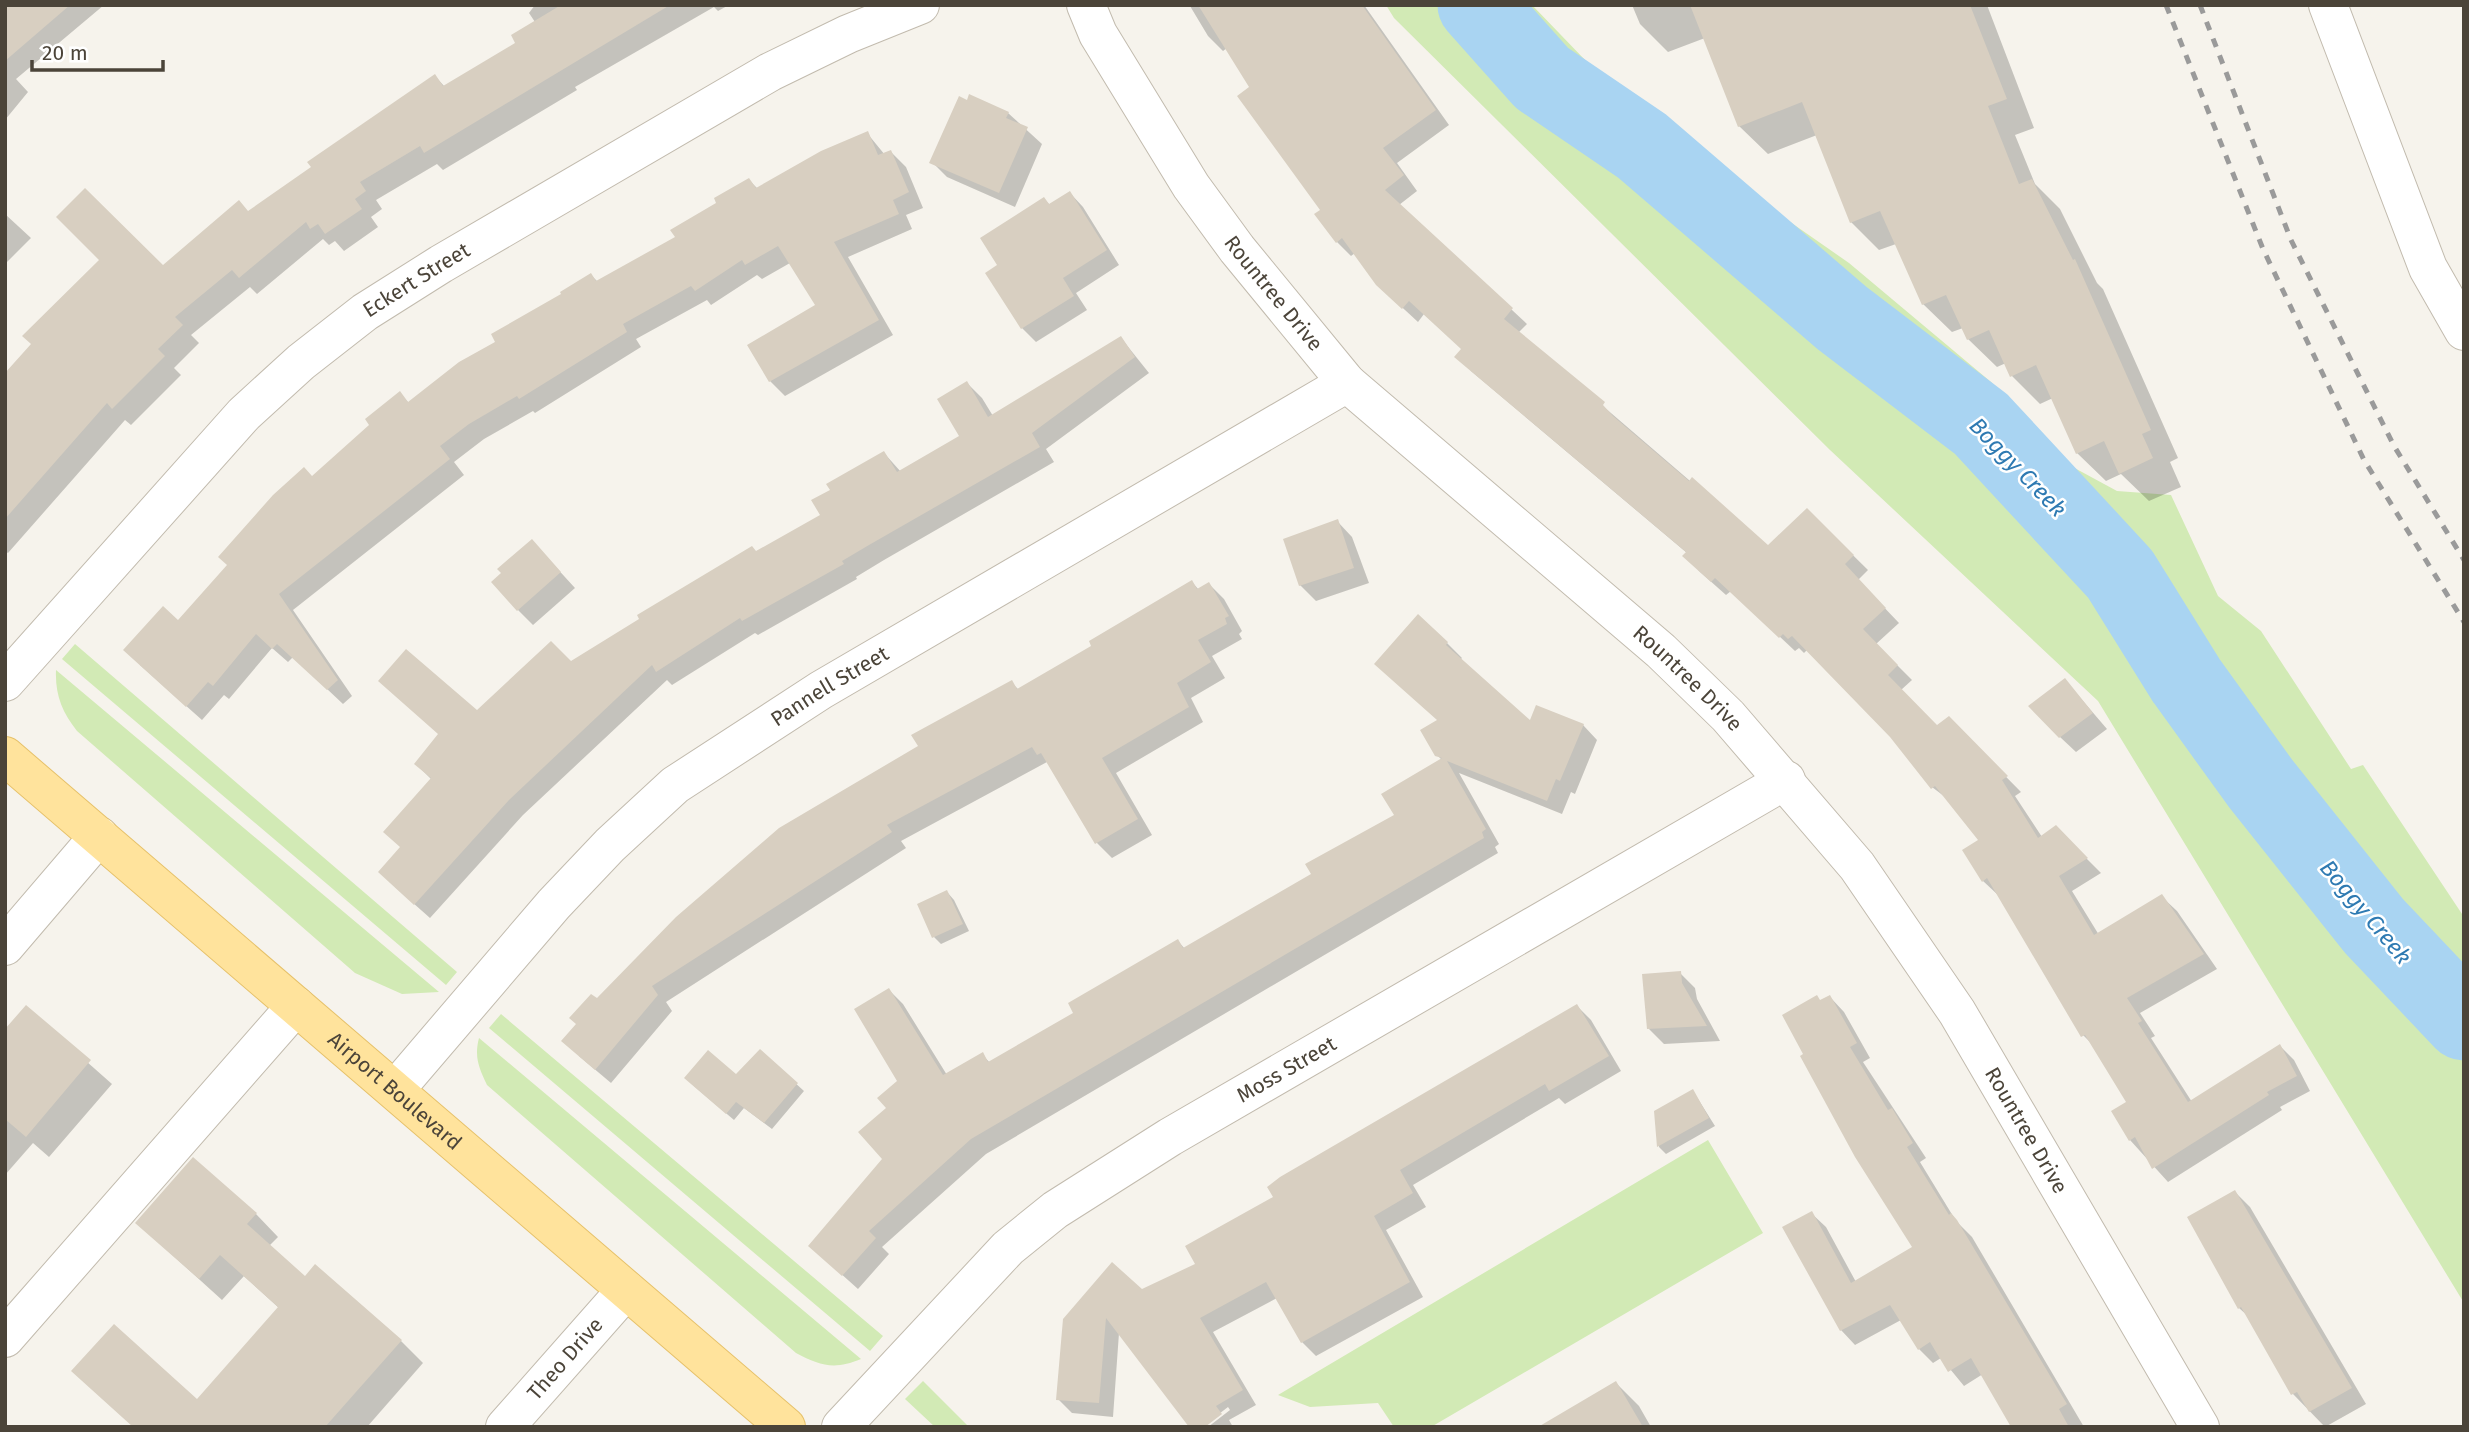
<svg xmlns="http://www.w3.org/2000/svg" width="2469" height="1432" viewBox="0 0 2469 1432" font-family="'Fira Sans',sans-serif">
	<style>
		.green { fill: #d2eab5 }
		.shadow { fill: #0003 }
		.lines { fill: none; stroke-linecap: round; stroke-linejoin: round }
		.river { stroke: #a9d4f2; stroke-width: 79 }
		.building { fill: #d8cfc1 }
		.minor-casing { stroke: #c2bbae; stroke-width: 40 }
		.major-casing { stroke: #e6c16a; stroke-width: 40 }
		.minor { stroke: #fff; stroke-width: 38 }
		.major { stroke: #ffe39c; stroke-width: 38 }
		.rail { stroke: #9a9a9a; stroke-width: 5; stroke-dasharray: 9 9; stroke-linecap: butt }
		.labels { text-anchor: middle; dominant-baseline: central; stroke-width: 5; stroke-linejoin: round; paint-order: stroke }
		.street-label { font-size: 21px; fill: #4b4439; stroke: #fff }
		.water-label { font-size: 23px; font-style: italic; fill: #2e7ab2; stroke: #fff }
	</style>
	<rect width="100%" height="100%" fill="#f6f3ec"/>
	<!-- green -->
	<path class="green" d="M1386 5H1532L1587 62 1684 148 1849 263 1991 382 2069 465 2117 491 2171 495 2218 596 2261 631 2351 769 2363 765 2464 917V1303L2098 701 1830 450 1394 18Z
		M75 644 457 972 446 985 62 659Z
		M56 670 439 992 402 994 355 973 77 731C62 712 55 695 56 670Z
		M501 1014 883 1336 870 1351 489 1028Z
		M479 1038 861 1359C835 1370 820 1366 796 1353L487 1085C479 1068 474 1057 479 1038Z
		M1708 1140 1763 1233 1431 1427H1394L1378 1403 1310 1407 1278 1395Z
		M923 1381 969 1427H935L905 1399Z"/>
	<!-- shadow -->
	<path class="shadow" d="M5 5H104L16 79 28 92 5 120Z
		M535 5H729L718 11 714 7 575 87 577 90 443 170 437 164 376 200 382 209 371 217 378 227 344 251 335 241 329 245 323 239 257 294 250 287 191 335 199 343 174 368 181 375 131 425 125 420 8 553 5 551V376L313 168 435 76 445 87 517 43 535 22 529 13Z
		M1364 5 1449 125 1397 163 1417 191 1399 205 1527 324 1518 333 1768 548 1807 510 1868 570 1858 580 1899 623 1876 644 1912 680 1901 690 1937 727 1948 718 2021 792 2015 796 2042 837 2056 828 2101 873 2072 891 2099 935 2162 897 2177 911 2217 969 2140 1013 2155 1036 2151 1038 2192 1102 2280 1046 2294 1060 2310 1091 2280 1107 2282 1110 2168 1182 2130 1140 2128 1102 2094 1046 2083 1035 1998 895 1983 881 1980 841 1949 800 1932 787 1891 736 1808 649 1804 653 1799 648 1795 651 1731 591 1726 595 1699 571 1687 553 1471 371 1463 349 1424 314 1418 322 1392 298 1355 253 1351 256 1337 242 1323 210 1251 87 1227 48 1223 51 1208 36 1190 6Z
		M1632 5H1987L2034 128 2015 135 2035 184 2060 209 2097 283 2103 289 2178 458 2170 462 2181 487 2149 501 2121 474 2106 481 2077 453 2053 398 2040 404 2012 376 2006 363 1997 367 1968 339 1963 328 1952 332 1923 304 1896 244 1879 250 1851 222 1817 135 1768 154 1739 126 1705 38 1668 52 1640 24Z
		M1008 113 1042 144 1015 207 947 177 932 162Z
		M867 133 885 155 891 152 906 167 923 208 906 215 912 229 848 257 893 335 785 396 770 381 749 345 818 306 790 263 762 279 757 275 711 305 707 300 636 339 641 347 535 413 533 411 484 439 454 462 464 475 293 610 352 696 343 704 293 657 288 662 272 648 229 699 224 695 202 720 140 665 312 478 372 425 400 394 409 403 591 275 598 282 677 238 749 180 758 189Z
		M1070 193 1083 207 1119 265 1076 293 1087 310 1036 342 1022 328 1000 266 1044 199 1050 205Z
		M5 214 31 238 5 264Z
		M1121 338 1149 373 1046 449 1054 462 884 560 856 577 857 579 758 635 755 633 672 685 667 680 523 815 430 918 395 887 402 848 432 780 416 764 477 713 571 663 822 516 832 490 884 453 901 472 962 437 967 383 982 398 993 416Z
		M1337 521 1352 537 1369 583 1316 601 1300 585Z
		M532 541 575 588 533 625 518 610 503 573Z
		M1192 582 1199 590 1209 584 1224 599 1242 631 1239 634 1242 639 1212 656 1225 678 1191 698 1203 722 1116 773 1152 835 1112 858 1097 843 1047 762 901 841 906 848 666 1002 672 1011 611 1083 579 1056 597 1001 920 747 1011 682 1019 690 1094 646Z
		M1447 643 1462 658 1460 660 1531 723 1583 725 1597 740 1575 794 1571 792 1562 814 1459 773 1499 844 1495 847 1498 853 986 1154 882 1247 889 1254 858 1289 810 1246 885 1159 888 1108 899 1081 889 990 903 1004 947 1075 982 1054 990 1063 1076 1014 1178 941 1185 949 1313 875 1396 816 1442 760 1437 755 1439 721 1391 678Z
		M2065 680 2107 729 2076 752 2060 737Z
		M947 892 954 900 969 931 941 944 934 937Z
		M1680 973 1695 988 1697 999 1720 1041 1664 1044 1649 1029Z
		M1830 997 1844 1012 1870 1058 1863 1062 1926 1158 1920 1162 1956 1221 1972 1237 2084 1427H2009L2011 1423 1983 1374 1964 1386 1941 1358 1933 1363 1919 1349 1901 1320 1855 1345 1841 1330 1811 1213 1826 1227 1856 1282 1914 1248 1805 1055 1821 1002Z
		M1577 1006 1591 1020 1621 1071 1565 1104 1559 1098 1413 1185 1426 1207 1386 1230 1423 1297 1316 1356 1302 1342 1277 1298 1213 1332 1256 1405 1229 1420 1233 1427H1208L1230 1410 1228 1407 1202 1427 1119 1333 1113 1417 1072 1413 1058 1399 1064 1320 1142 1291 1197 1264 1275 1198Z
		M26 1008 112 1084 49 1157 33 1143 5 1175V1032Z
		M760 1051 804 1091 772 1129 744 1108 734 1120 694 1086 736 1076Z
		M1693 1091 1715 1126 1666 1154 1659 1147 1656 1112Z
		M2235 1192 2250 1207 2366 1404 2325 1427 2293 1394 2249 1317 2239 1308Z
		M256 1214 278 1237 269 1246 305 1278 401 1341 423 1363 367 1427H133L197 1402 279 1308 244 1276 222 1300 137 1223Z
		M1616 1383 1639 1406 1651 1427H1550Z"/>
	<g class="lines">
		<!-- river -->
		<path class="river" d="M1477 5 1542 78 1642 146 1842 318 1981 424 2120 574 2186 680 2261 784 2374 926 2464 1021"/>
	</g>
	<!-- building -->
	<path class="building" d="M5 5H70L5 61Z
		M561 5H670L424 153 420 146 360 182 366 191 355 199 362 209 325 234 318 224 310 229 306 222 239 278 232 270 175 317 183 325 158 349 165 356 112 409 107 403 5 519V373L31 344 22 336 99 260 56 217 85 188 163 265 239 200 248 211 311 167 307 162 435 74 443 86 515 43 511 35Z
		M1198 5H1362L1436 110 1383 148 1404 175 1385 190 1513 308 1504 319 1605 402 1603 405 1613 416 1689 481 1692 477 1768 545 1807 508 1854 555 1845 564 1886 608 1863 629 1898 665 1888 675 1937 725 1949 716 2008 776 2002 780 2038 838 2056 825 2088 858 2059 876 2094 935 2162 894 2204 954 2127 998 2142 1021 2138 1023 2188 1102 2280 1044 2297 1076 2267 1092 2269 1095 2152 1169 2135 1137 2129 1141 2111 1111 2126 1102 2085 1035 2081 1037 1987 878 1982 882 1962 850 1978 840 1935 786 1931 789 1890 737 1792 636 1788 639 1783 634 1779 638 1715 578 1711 582 1682 556 1686 552 1454 357 1461 349 1409 301 1402 309 1376 285 1342 238 1336 243 1314 214 1320 210 1237 96 1249 87Z
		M1690 5H1970L2007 99 1988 106 2019 184 2032 179 2073 260 2075 259 2151 430 2142 434 2153 458 2119 474 2104 441 2076 454 2036 365 2010 377 1989 330 1967 340 1946 295 1922 305 1880 211 1850 223 1802 102 1738 127Z
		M969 94 1009 112 1006 118 1028 127 999 193 929 163 959 96 967 100Z
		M868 131 878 155 891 150 909 192 893 200 899 214 834 242 879 320 769 382 747 345 815 305 778 246 745 265 742 260 695 291 691 286 623 324 627 332 519 399 517 396 469 424 440 446 450 459 279 594 338 680 327 690 277 644 272 649 256 634 213 686 208 682 186 707 123 650 163 606 178 620 227 565 218 557 273 495 304 467 312 476 369 425 365 419 400 391 408 402 459 362 495 342 491 334 561 294 560 292 591 273 596 281 675 237 670 230 716 203 714 198 749 178 756 188 821 151Z
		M1070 191 1107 250 1063 278 1074 296 1021 329 985 273 997 265 980 238 1044 197 1049 204Z
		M1121 336 1135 357 1032 433 1040 447 869 545 842 561 844 564 742 621 740 618 656 672 652 665 509 800 414 905 378 872 400 847 383 832 431 778 414 764 438 734 378 681 406 649 477 710 551 641 571 661 639 619 637 615 752 546 756 551 820 515 811 500 830 490 826 484 884 451 897 472 959 436 937 399 967 381 988 417Z
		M1338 519 1354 568 1299 586 1283 539Z
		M532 539 561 572 517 611 491 582 501 573 497 569Z
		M1192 580 1197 589 1209 582 1229 616 1225 618 1227 624 1198 640 1211 662 1177 683 1189 707 1102 758 1138 819 1095 844 1041 753 1037 755 1032 747 887 825 892 832 652 986 658 995 595 1070 561 1041 576 1024 569 1018 591 994 597 998 676 917 779 828 918 746 911 735 1012 680 1017 689 1091 646 1089 641Z
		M1418 614 1448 642 1446 645 1530 720 1536 705 1584 724 1560 781 1556 779 1547 801 1447 761 1486 829 1482 832 1484 838 971 1139 869 1231 876 1238 842 1276 808 1246 882 1159 858 1132 886 1108 877 1098 897 1081 854 1009 889 988 943 1075 983 1052 988 1062 1073 1013 1068 1003 1178 939 1183 948 1311 874 1305 864 1394 815 1381 794 1442 758 1435 756 1420 730 1437 720 1374 664Z
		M2065 678 2093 713 2059 738 2028 706Z
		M947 890 963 924 932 938 917 904Z
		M1681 971 1682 983 1707 1026 1647 1029 1642 974Z
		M1817 995 1820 1000 1830 995 1857 1043 1850 1047 1888 1110 1892 1108 1913 1143 1907 1147 1949 1215 1951 1213 1957 1220 2067 1404 2059 1409 2069 1427H2011L1971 1358 1948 1372 1930 1342 1918 1350 1890 1305 1840 1331 1782 1227 1812 1211 1851 1283 1912 1247 1855 1157 1800 1056 1803 1054 1782 1015Z
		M1577 1004 1609 1056 1549 1091 1545 1084 1400 1170 1413 1193 1374 1216 1410 1282 1301 1343 1266 1282 1200 1318 1243 1390 1216 1406 1222 1414 1205 1427H1189L1106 1318 1099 1403 1056 1400 1063 1319 1112 1262 1142 1289 1195 1264 1185 1246 1273 1197 1267 1187 1280 1177Z
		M26 1005 91 1060 26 1137 5 1119V1029Z
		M760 1049 798 1083 764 1123 736 1102 726 1114 684 1078 708 1050 736 1074Z
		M1693 1089 1709 1118 1657 1147 1654 1111Z
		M193 1157 257 1213 247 1224 305 1276 315 1264 402 1340 325 1427H133L71 1371 114 1324 197 1399 278 1307 220 1255 199 1279 135 1223Z
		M2235 1190 2352 1388 2309 1412 2297 1392 2291 1395 2241 1307 2238 1309 2187 1217Z
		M1616 1381 1643 1427H1538Z"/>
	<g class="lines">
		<!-- minor casing -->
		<g class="minor-casing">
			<g id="minor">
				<path id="s1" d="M1086 5 1098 34 1191 186 1237 249 1347 383 1661 651 1728 716 1857 866 1957 1012 2200 1427"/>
				<path d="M2328 5 2428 268 2464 331"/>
				<path id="s2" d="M5 682 244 414 301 362 365 312 441 264 770 72 848 34 920 5"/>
				<path d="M5 946 99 836"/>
				<path id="s3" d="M395 1090 554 904 610 845 675 785 821 690 1347 383"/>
				<path d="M5 1338 296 1006"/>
				<path id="s4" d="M505 1427 626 1290"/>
				<path id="s5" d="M841 1427 1008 1248 1055 1210 1170 1137 1786 780"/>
			</g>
		</g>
		<!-- major casing -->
		<g class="major-casing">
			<g id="major">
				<path id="s6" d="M5 756 786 1427"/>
			</g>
		</g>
		<!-- minor -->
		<use href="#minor" class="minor"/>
		<!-- major -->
		<use href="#major" class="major"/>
		<!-- rail -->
		<path class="rail" d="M2166 5 2263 249 2364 460 2464 622
			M2200 5 2291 240 2394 446 2464 560"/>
	</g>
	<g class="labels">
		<!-- street labels -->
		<g class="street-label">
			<text stroke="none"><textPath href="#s2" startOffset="578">Eckert Street</textPath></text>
			<text stroke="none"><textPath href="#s1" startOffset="345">Rountree Drive</textPath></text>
			<text stroke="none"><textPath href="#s1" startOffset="912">Rountree Drive</textPath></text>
			<text stroke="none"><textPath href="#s3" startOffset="598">Pannell Street</textPath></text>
			<text stroke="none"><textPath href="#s5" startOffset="576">Moss Street</textPath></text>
			<text stroke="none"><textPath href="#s6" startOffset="514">Airport Boulevard</textPath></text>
			<text stroke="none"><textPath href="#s1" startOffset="1479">Rountree Drive</textPath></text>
			<text stroke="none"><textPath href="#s4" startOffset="91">Theo Drive</textPath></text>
		</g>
		<!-- water labels -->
		<g class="water-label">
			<text transform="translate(2018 467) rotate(46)">Boggy Creek</text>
			<text transform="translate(2366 912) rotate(50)">Boggy Creek</text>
		</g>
	</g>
	<!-- border -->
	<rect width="2469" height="1432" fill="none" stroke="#4b4439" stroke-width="14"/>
	<!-- scale -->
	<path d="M32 60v10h131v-10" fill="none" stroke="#4b4439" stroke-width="3.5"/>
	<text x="42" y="60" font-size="21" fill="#4b4439" stroke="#ffffff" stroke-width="5" paint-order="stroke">20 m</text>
</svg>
